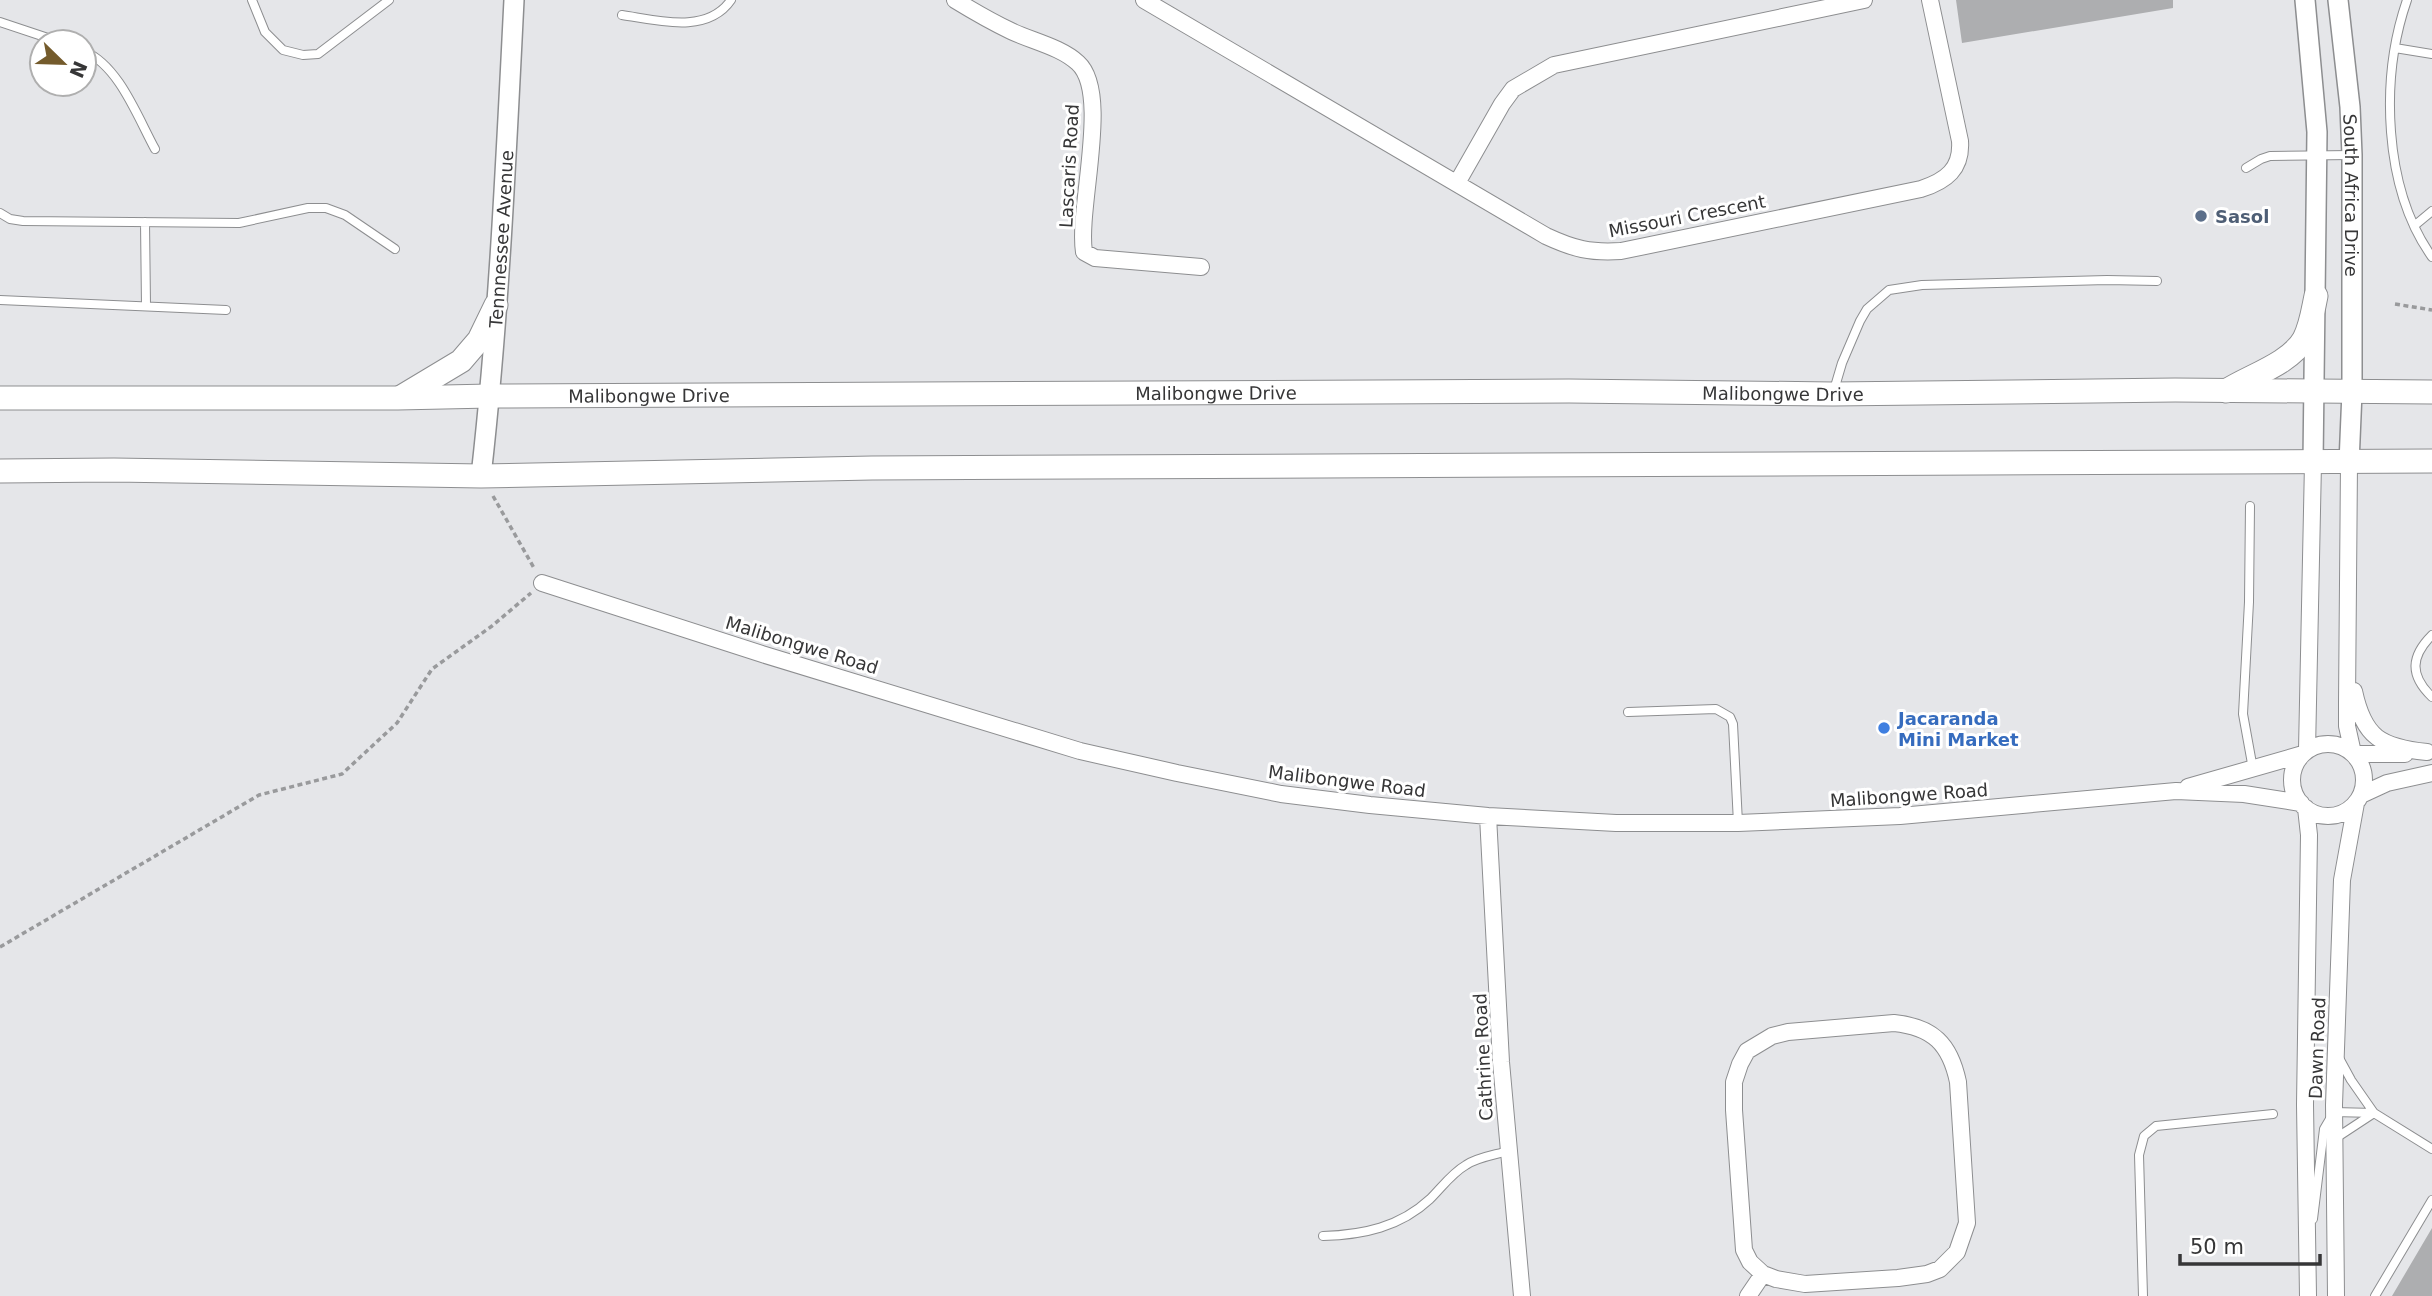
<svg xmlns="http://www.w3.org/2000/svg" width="2432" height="1296" viewBox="0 0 2432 1296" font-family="'DejaVu Sans',sans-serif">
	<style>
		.building { fill: #adaeb0 }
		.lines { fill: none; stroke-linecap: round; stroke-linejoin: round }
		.service-casing { stroke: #8d8e90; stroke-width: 10 }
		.minor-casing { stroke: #8d8e90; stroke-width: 18 }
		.tertiary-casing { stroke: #8d8e90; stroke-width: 22 }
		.secondary-casing { stroke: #8d8e90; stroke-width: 25 }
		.path { stroke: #999a9c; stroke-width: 3.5; stroke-dasharray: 5 3.5; stroke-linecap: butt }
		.service { stroke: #fff; stroke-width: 8 }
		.minor { stroke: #fff; stroke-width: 16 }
		.tertiary { stroke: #fff; stroke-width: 19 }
		.secondary { stroke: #fff; stroke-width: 23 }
		.service-dot { fill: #5c6f8a; stroke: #fff; stroke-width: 2.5 }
		.shop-dot { fill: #3f7fe0; stroke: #fff; stroke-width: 2.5 }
		.labels { text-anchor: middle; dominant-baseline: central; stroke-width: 6; stroke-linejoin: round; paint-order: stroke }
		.street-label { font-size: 18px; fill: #363637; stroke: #fff }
		.service-label { font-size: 18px; font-weight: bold; fill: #4e5e75; stroke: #fff; text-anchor: start }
		.shop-label { font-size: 18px; font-weight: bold; fill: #366cbe; stroke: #fff; text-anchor: start }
	</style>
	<rect width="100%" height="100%" fill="#e5e6e9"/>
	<!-- building -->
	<path class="building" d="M1956 0H2173V8L1962 43Z
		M2432 1228V1296H2392Z"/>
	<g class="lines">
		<!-- service casing -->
		<g class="service-casing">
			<path id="service" d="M252 0 265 32 283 50 303 55 318 54 389 0
				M2407 0C2380 78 2383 188 2432 257
				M622 15C656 20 707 35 731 0
				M0 22 60 42
				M2395 48 2432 54
				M84 51C119 66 137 116 155 149
				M2246 168 2261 159 2270 156 2352 155
				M0 213 10 219 23 221 239 223 308 208H326L345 215 395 249
				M145 222 146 305
				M2414 226 2432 211
				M0 300 226 310
				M1834 390 1842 363 1860 321 1867 309 1889 290 1922 285 2107 280 2157 281
				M2250 506 2249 602 2243 714 2253 769
				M2432 635C2411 656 2409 675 2432 697
				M1628 712 1716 709 1730 717 1733 724 1738 823
				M2339 1058 2351 1080 2374 1113 2432 1149
				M2336 1138 2374 1113
				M2313 1219 2324 1129 2334 1112 2374 1113
				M1323 1236C1363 1235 1400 1227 1430 1199 1442 1187 1452 1173 1466 1165 1478 1157 1495 1155 1508 1151
				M2143 1296 2139 1155 2144 1136 2156 1126 2273 1114
				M2375 1296 2432 1200"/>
		</g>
		<!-- minor casing -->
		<g class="minor-casing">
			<path id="minor" d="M955 0C973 11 992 22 1011 31 1032 41 1061 47 1078 63 1111 93 1077 208 1084 252L1095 258 1201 267
				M1144 0 1546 236C1574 249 1590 253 1621 251L1921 189C1946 181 1962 169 1960 141L1930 0
				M1457 183 1502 104 1513 89 1554 65 1864 0
				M2349 463 2347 703V726L2353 753
				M542 583 762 654 1080 751 1177 773 1281 794 1370 805 1488 816 1616 823H1738L1900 816 2176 791 2244 794 2301 803
				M2354 691C2364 738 2381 747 2427 752
				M2292 780a36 36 0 1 1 72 0a36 36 0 1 1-72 0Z
				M2307 750 2313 463
				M2354 754H2405
				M2188 787 2303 754
				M2361 795 2387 783 2432 773
				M2306 808 2309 835 2305 1105 2308 1296
				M1488 816 1501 1062 1522 1296
				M1894 1023C1933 1027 1950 1044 1958 1082L1967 1223 1957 1252 1940 1269 1927 1274 1898 1278 1805 1284 1776 1279 1763 1274 1750 1262 1744 1250 1734 1110V1082L1740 1064 1747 1051 1772 1036 1788 1032Z
				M1748 1296 1763 1274
				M2336 1296 2334 1105 2342 880 2356 803"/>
		</g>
		<!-- tertiary casing -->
		<g class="tertiary-casing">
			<g id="tertiary">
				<path d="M2305 0 2317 132 2313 463"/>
				<path id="s1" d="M2338 0 2350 107 2352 155V392L2349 463"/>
				<path id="s2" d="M481 476C499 318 506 159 514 0"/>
			</g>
		</g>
		<!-- secondary casing -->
		<g class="secondary-casing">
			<g id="secondary">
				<path d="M2226 391C2249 376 2290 364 2304 339 2311 326 2313 310 2316 296"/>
				<path d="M401 397 461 361 479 340 496 305"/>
				<path id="s3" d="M0 398H398L490 396 1569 391 1833 394 2175 390 2432 392"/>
				<path d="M0 471 114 470 481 476 872 468 2432 461"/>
			</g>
		</g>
		<!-- path -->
		<path class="path" d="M2395 304 2432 310
			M493 496 534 568
			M0 947 259 795 342 774 397 723 432 669 492 626 531 593"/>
		<!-- service -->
		<use href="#service" class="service"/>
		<!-- minor -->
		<use href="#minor" class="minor"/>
		<!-- tertiary -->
		<use href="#tertiary" class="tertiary"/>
		<!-- secondary -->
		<use href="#secondary" class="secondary"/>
	</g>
	<!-- markers -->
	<circle class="service-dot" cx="2201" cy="216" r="7"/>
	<circle class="shop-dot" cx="1884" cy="728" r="7"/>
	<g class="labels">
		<!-- street labels -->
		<g class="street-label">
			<text transform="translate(1069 166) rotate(-87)">Lascaris Road</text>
			<text stroke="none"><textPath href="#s1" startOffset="196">South Africa Drive</textPath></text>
			<text transform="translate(1687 216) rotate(-11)">Missouri Crescent</text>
			<text stroke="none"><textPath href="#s2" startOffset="238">Tennnessee Avenue</textPath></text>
			<text stroke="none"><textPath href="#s3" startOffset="1216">Malibongwe Drive</textPath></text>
			<text stroke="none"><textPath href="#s3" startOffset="1783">Malibongwe Drive</textPath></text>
			<text stroke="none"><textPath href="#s3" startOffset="649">Malibongwe Drive</textPath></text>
			<text transform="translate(802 645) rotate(17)">Malibongwe Road</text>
			<text transform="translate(1347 781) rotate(7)">Malibongwe Road</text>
			<text transform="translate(1909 795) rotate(-4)">Malibongwe Road</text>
			<text transform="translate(2317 1048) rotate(-88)">Dawn Road</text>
			<text transform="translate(1483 1057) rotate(-93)">Cathrine Road</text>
		</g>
		<!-- service labels -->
		<g class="service-label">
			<text x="2215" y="216">Sasol</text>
		</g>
		<!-- shop labels -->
		<g class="shop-label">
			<text x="1898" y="718">Jacaranda<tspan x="1898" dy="21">Mini Market</tspan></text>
		</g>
	</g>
	<!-- north arrow -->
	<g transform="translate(63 63) rotate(113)"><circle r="33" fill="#ffffff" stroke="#afafaf" stroke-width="2"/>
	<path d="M0-5L12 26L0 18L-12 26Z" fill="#745b2c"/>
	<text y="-10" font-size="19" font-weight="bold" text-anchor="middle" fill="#363637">N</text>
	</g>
	<!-- scale -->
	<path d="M2180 1254v10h140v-10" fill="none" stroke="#363637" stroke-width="3.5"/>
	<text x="2190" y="1254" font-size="21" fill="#363637" stroke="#ffffff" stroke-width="5" paint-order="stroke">50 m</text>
</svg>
